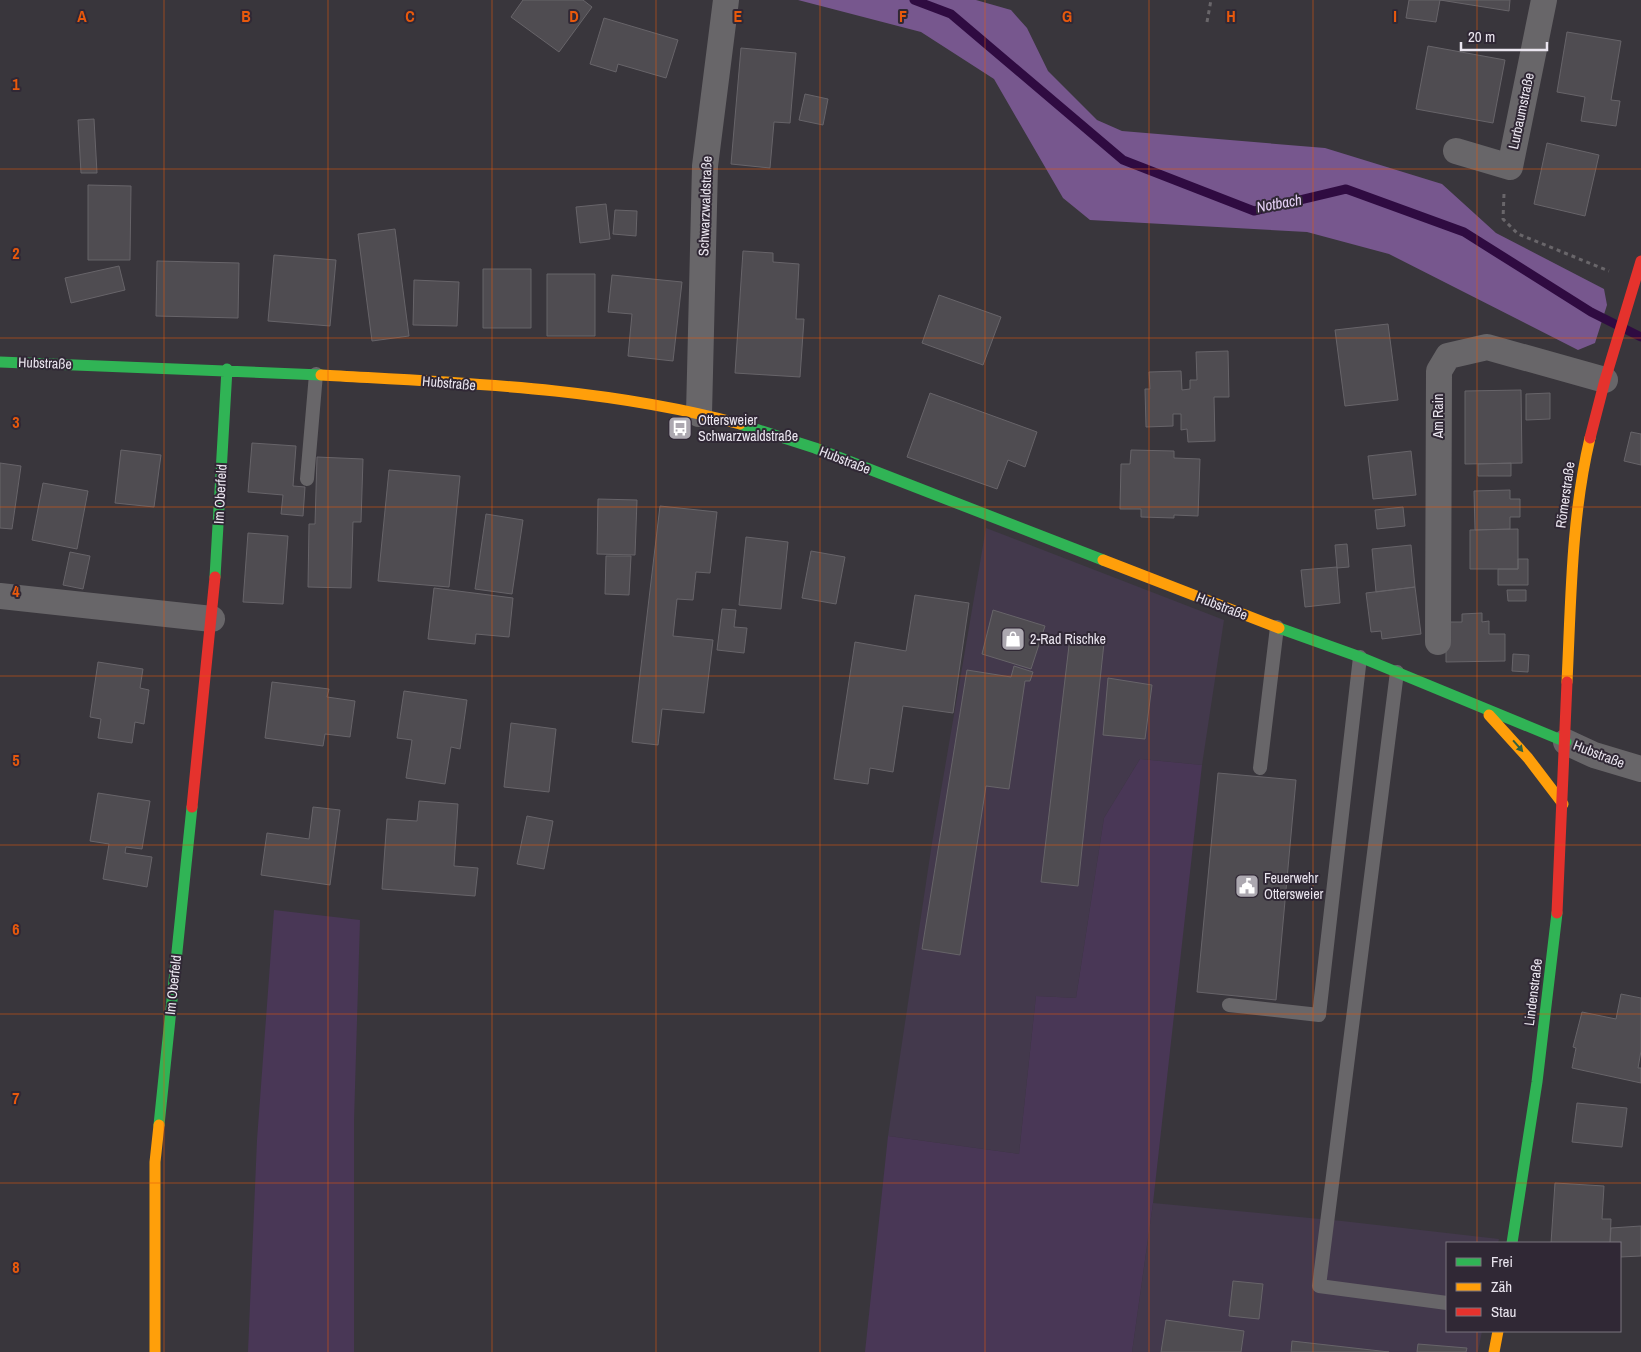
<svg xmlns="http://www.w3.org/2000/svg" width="1641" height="1352" viewBox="0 0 1641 1352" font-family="'Archivo Narrow',sans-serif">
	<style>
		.built { fill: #43394c }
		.green { fill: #493756 }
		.forest { fill: #77578e }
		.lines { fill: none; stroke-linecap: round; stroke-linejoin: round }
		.stream { stroke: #2f0b41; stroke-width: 9 }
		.building { fill: #4f4c51; stroke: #676469 }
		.path { stroke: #69666a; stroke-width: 3; stroke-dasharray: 4 4; stroke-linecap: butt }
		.lane { stroke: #686669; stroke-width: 14 }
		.street { stroke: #686669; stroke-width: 26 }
		.fast { stroke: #30b455; stroke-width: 11 }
		.slow { stroke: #ff9f0a; stroke-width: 11 }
		.jam { stroke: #e5322d; stroke-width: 11 }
		.oneway { fill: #306042 }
		.grid { fill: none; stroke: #e8590c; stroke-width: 1; stroke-opacity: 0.55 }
		.labels { text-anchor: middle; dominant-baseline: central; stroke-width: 4; stroke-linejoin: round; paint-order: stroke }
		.street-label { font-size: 14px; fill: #eae5ef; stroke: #302835 }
		.poi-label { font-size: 14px; fill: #eae5ef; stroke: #302835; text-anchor: start }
		.water-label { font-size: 15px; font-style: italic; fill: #e6d1f6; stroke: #302835 }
		.grid-label { font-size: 16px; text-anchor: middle; font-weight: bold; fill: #e8590c; stroke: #302835; stroke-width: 4; stroke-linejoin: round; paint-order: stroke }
	</style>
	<rect width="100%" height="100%" fill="#39363c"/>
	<!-- built -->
	<path class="built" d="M986 528 1224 620 1202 765 1140 759 1104 818 1076 998 1036 996 1019 1154 888 1136 932 843Z
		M1153 1203 1342 1221 1499 1239 1498 1243H1447V1331H1482L1478 1352H1132Z"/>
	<!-- green -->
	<path class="green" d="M1140 759 1202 765 1153 1203 1132 1352H865L888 1136 1019 1154 1036 996 1076 998 1104 818Z
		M274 910 360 920 354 1121V1352H248L257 1140Z"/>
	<!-- forest -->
	<path class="forest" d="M798 0H976L1011 10 1027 28 1048 71 1097 120 1122 131 1325 148 1442 184 1496 233 1604 289 1607 305 1595 343 1578 350 1389 254 1307 232 1090 220 1063 198 994 79 921 32Z"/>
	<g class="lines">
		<!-- stream -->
		<path class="stream" d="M914 0 951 14 1123 160 1254 211 1346 189 1464 232 1591 312 1641 337"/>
	</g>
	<!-- building -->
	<path class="building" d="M523 0H583L592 7 559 52 511 17Z
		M1409 0H1510L1509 11 1440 0 1436 22 1406 18Z
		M604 18 678 40 666 78 618 64 616 72 590 64Z
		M1567 32 1621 41 1611 100 1620 101 1616 126 1581 121 1585 97 1557 92Z
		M1428 46 1505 60 1493 123 1416 109Z
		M741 48 796 53 790 123 774 122 770 168 731 164Z
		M805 94 828 99 823 125 799 120Z
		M94 119 97 173H81L78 120Z
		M1547 143 1599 155 1585 216 1534 204Z
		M88 185 131 186 130 260H88Z
		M606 204 610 239 580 243 576 207Z
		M615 210 637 211 636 236 613 234Z
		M395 229 409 336 372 341 358 234Z
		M743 251 773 253V262L799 264 796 319H804L800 377 735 373Z
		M274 255 336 260 330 326 268 321Z
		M157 261 239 263 238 318 156 316Z
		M119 266 125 290 71 303 65 278Z
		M483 269H531V328H483Z
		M547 274H595V336H547Z
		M612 275 682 282 673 361 628 356 632 314 608 312Z
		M414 280 459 282 457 326 413 325Z
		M939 295 1001 317 983 365 922 343Z
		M1388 324 1398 400 1345 406 1335 330Z
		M1228 351 1229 397H1214L1215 441 1188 442 1187 429 1181 430V414H1173V426L1146 427 1145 389H1150L1149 372 1181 371 1182 390 1190 389V380H1197L1196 352Z
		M1521 390 1522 463 1465 464V391Z
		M930 393 1037 432 1025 467 1008 460 997 489 907 457Z
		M1550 393V419L1526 420V394Z
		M1631 432 1641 434V465L1624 461Z
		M252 443 296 446 293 486 305 487 303 516 281 514 283 495 248 492Z
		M121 450 161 455 154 507 115 503Z
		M1131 450 1174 451V458L1200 459 1198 516 1174 515V518L1141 517V509H1120L1121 464H1130Z
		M1411 451 1416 495 1373 499 1368 456Z
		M317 457 363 459 361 522H353L351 588 308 587 309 524H315Z
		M0 463 21 466 12 529 0 528Z
		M1511 463V476H1478V464Z
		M389 470 460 476 449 587 378 581Z
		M43 483 88 491 77 549 32 540Z
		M1510 490V499H1520V517H1510V529L1475 530 1474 491Z
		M598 499 637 500 635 555 597 554Z
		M660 506 717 512 710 573 696 572 693 600 677 599 673 636 713 640 704 713 662 709 658 745 632 742Z
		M1403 507 1405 526 1377 529 1375 510Z
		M486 514 523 520 512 594 475 589Z
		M1518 529V569H1470V530Z
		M248 533 288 536 283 604 243 602Z
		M746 537 788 542 781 609 739 605Z
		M1347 544 1349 567 1337 568 1335 545Z
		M1411 545 1415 587 1376 592 1372 549Z
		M811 551 845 557 836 604 802 598Z
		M70 552 90 556 83 589 63 585Z
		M606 556H631L629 595 605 594Z
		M1518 559H1528V585H1498V569H1518Z
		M1337 567 1340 603 1305 607 1301 570Z
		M1415 587 1421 634 1382 639 1381 631 1371 632 1366 593Z
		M434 588 513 598 509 637 476 634 475 644 428 639Z
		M1507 590H1526V601H1508Z
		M915 595 969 603 953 713 903 706 893 772 870 768 868 784 834 779 855 642 906 651Z
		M722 609 736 610 734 627 747 628 744 653 717 650Z
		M993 610 1045 626 1031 669 982 654Z
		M1482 613V622L1489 621V634H1505V661L1446 662V622H1462V614Z
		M1070 637 1104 643 1078 886 1041 882Z
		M1513 654 1529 655 1528 672 1512 671Z
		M98 662 143 669 140 688 149 690 144 724 135 722 132 743 98 738 101 719 90 717Z
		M1014 666 1033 672 1030 681H1025L1009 789 986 786 960 955 922 949 967 670 1011 677Z
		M1108 678 1152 685 1145 739 1103 735Z
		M272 682 329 689 327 697 355 701 350 737 325 734 323 746 265 738Z
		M404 691 467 700 460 749 451 747 445 784 406 778 412 740 397 738Z
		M511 723 556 729 549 792 504 787Z
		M1218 773 1296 780 1276 1000 1197 992Z
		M98 793 150 801 142 849 126 847 125 853 152 857 147 887 103 879 109 844 90 841Z
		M419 801 458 804 454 866 478 868 475 896 382 889 387 819 417 821Z
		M313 807 340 810 330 885 261 875 267 833 309 839Z
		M527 816 553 821 544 869 517 864Z
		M1621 994 1641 998V1051L1638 1068H1641V1083L1572 1068 1576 1048 1573 1047 1582 1012 1616 1019Z
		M1577 1103 1627 1108 1622 1147 1572 1142Z
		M1555 1183 1604 1186 1602 1219H1611L1610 1243H1551Z
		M1641 1226V1256L1620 1257V1243H1610L1611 1228Z
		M1233 1281 1263 1284 1259 1319 1229 1316Z
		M1166 1320 1244 1331 1241 1352H1161Z
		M1292 1341 1389 1352H1291Z
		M1418 1344 1467 1348 1466 1352H1417Z"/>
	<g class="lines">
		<!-- path -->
		<path class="path" d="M1207 22 1211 0
			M1504 194 1503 219 1518 234 1609 271"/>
		<!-- lane -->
		<path class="lane" d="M307 479 316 374
			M1397 672 1319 1286 1447 1303
			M1260 768 1277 627
			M1229 1005 1319 1015 1360 657"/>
		<!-- street -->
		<path class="street" d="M1456 151 1510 167 1544 0
			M699 414 705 166 726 0
			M0 596 212 619
			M1438 642 1439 371 1448 356 1487 347 1605 380
			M1566 742 1594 755 1641 769"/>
		<!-- fast -->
		<path class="fast" d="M0 362 321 375
			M740 424 815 448 1103 560
			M215 577 227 369
			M1279 628 1360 657 1566 742
			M159 1125 192 807
			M1512 1243 1537 1082 1557 913"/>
		<!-- slow -->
		<path class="slow" d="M321 375C461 383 604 387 740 424
			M1103 560 1279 628
			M1567 682C1571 601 1571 518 1590 438
			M1489 715 1528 758 1563 804
			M155 1352V1162L159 1125
			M1494 1352 1498 1331"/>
		<!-- jam -->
		<path class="jam" d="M1590 438 1605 380 1641 261
			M192 807 215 577
			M1557 913 1567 682"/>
	</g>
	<!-- one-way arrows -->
	<defs><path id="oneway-solid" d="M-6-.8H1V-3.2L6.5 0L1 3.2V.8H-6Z" transform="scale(1.25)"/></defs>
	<use class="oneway" href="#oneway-solid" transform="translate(1518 746) rotate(49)"/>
	<!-- grid -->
	<path class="grid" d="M164 0V1352M328 0V1352M492 0V1352M656 0V1352M820 0V1352M985 0V1352M1149 0V1352M1313 0V1352M1477 0V1243M0 169H1641M0 338H1641M0 507H1641M0 676H1641M0 845H1641M0 1014H1641M0 1183H1641M1477 1331V1352"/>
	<!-- icons -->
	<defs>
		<g id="bus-square" transform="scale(1.25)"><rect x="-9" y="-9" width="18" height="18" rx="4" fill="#aca8b0" stroke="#302835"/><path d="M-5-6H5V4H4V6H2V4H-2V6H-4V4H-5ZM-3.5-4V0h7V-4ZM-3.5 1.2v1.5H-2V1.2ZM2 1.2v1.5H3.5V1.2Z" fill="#fff"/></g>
		<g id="shop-square" transform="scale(1.25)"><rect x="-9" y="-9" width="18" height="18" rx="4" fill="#aca8b0" stroke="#302835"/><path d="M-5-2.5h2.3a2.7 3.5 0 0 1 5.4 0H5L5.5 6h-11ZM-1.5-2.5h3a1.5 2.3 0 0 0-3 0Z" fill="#fff"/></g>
		<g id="civic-square" transform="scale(1.25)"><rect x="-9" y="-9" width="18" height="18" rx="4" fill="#aca8b0" stroke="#302835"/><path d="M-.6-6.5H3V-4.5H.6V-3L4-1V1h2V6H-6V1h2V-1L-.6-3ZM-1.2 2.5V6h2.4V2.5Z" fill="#fff"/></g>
	</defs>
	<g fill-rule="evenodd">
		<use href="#bus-square" x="680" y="428"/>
		<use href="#shop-square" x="1013" y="639"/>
		<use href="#civic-square" x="1247" y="886"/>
	</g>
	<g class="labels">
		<!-- street labels -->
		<g class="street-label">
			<text transform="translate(1521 111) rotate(-78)">Lurbaumstraße</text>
			<text transform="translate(705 206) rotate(-88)">Schwarzwaldstraße</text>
			<text transform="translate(45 363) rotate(2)">Hubstraße</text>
			<text transform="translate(449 383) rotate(5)">Hubstraße</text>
			<text transform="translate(1438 416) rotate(-90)">Am Rain</text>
			<text transform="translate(845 460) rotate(21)">Hubstraße</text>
			<text transform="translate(220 494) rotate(-87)">Im Oberfeld</text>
			<text transform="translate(1565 495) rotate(-82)">Römerstraße</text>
			<text transform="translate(1222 606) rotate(21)">Hubstraße</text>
			<text transform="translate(1599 754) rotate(21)">Hubstraße</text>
			<text transform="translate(173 985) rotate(-84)">Im Oberfeld</text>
			<text transform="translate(1533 992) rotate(-83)">Lindenstraße</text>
		</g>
		<!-- poi labels -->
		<g class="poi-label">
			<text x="698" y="420">Ottersweier<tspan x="698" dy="16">Schwarzwaldstraße</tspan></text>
			<text x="1030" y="639">2-Rad Rischke</text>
			<text x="1264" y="878">Feuerwehr<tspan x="1264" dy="16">Ottersweier</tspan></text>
		</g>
		<!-- water labels -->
		<g class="water-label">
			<text transform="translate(1279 203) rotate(-10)">Notbach</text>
		</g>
	</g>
	<g class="grid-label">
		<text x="82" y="22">A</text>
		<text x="246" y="22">B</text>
		<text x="410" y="22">C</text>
		<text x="574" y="22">D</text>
		<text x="738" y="22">E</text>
		<text x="903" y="22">F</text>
		<text x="1067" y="22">G</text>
		<text x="1231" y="22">H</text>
		<text x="1395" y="22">I</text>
		<text x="16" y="90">1</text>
		<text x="16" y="259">2</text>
		<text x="16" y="428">3</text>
		<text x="16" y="597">4</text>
		<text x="16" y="766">5</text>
		<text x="16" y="935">6</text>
		<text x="16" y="1104">7</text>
		<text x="16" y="1273">8</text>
	</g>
	<!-- legend -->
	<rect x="1446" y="1242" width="175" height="90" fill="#302835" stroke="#7a747f"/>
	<rect x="1456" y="1258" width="25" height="8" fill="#30b455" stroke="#7a747f"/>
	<text x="1491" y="1267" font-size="15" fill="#eae5ef">Frei</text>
	<rect x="1456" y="1283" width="25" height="8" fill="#ff9f0a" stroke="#7a747f"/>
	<text x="1491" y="1292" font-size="15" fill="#eae5ef">Zäh</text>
	<rect x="1456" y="1308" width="25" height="8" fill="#e5322d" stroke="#7a747f"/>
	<text x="1491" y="1317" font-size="15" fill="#eae5ef">Stau</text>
	<!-- scale -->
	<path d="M1461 42v8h86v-8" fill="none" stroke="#eae5ef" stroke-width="2.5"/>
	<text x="1468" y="42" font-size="15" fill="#eae5ef" stroke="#302835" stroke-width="4" paint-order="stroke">20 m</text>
</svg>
